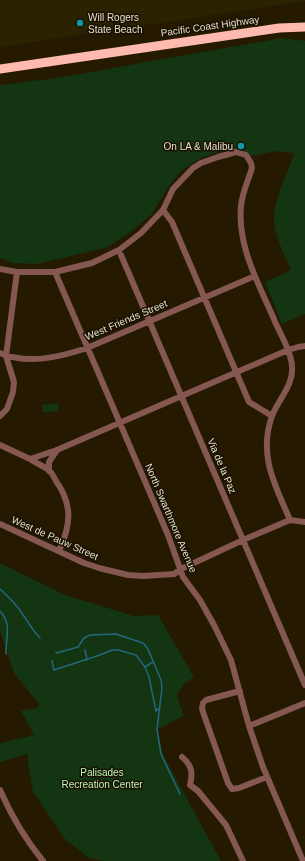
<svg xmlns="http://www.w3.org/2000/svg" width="305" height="861" viewBox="0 0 305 861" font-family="Helvetica,sans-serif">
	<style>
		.green { fill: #143511 }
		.sand { fill: #2a2201 }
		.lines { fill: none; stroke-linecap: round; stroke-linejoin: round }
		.stream { stroke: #22687e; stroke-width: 1.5 }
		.minor { stroke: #845750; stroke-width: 6 }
		.highway { stroke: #ffbaaf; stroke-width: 9 }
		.culture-dot { fill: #0f9aa8; stroke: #191100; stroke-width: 1.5 }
		.labels { text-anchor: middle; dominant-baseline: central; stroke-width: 3; stroke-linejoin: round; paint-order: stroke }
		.poi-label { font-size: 10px; fill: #e5decc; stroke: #191100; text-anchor: start }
		.street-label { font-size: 10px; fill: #e5decc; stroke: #191100 }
		.park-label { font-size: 10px; fill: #bcf7b6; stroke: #191100 }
	</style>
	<rect width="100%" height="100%" fill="#251900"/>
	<!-- green -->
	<path class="green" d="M282 38 305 41V314L282 324 265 282 291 270C285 257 274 234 274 219 273 200 289 172 294 153L277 151 251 156 243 150 235 149 215 153 199 159 180 172 169 186 151 215 128 234 106 248 36 264 13 263 0 258V85L57 78Z
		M58 403 59 411 43 412 42 405Z
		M0 563 65 595 134 616 158 615 194 677 184 684 177 696 184 716 158 729 163 755 221 861H104L89 858 65 839 33 792 27 754 0 762V743L34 735 21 711 38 708 39 704 14 673 0 631Z"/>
	<!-- sand -->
	<path class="sand" d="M3 0H305V1L0 47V3Z"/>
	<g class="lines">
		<!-- stream -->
		<path class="stream" d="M0 589C9 597 17 605 23 615 30 624 31 629 40 638
			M0 611C13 626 5 637 6 654
			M85 650 87 660
			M56 652 57 653 78 647 84 638 90 635 116 634 143 643 148 649 161 680 162 688 157 729 161 754 180 794
			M52 661 54 670
			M145 667 153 662
			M54 670 100 655 112 650H118L136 655 145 667 149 677 156 711 159 708"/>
		<!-- minor -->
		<path class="minor" d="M163 210 172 222 249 402 272 416
			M121 255 305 685
			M0 269 17 272H55L92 263 119 250 141 233 163 210 173 189 193 168 201 163 218 157 236 152 246 155 251 163 252 168C248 181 242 193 241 206 237 248 261 288 276 324 282 337 291 352 292 366 294 385 278 400 272 416 258 455 275 485 290 520
			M55 272 168 535 183 577 200 600 214 625 231 660 249 726 263 767 303 861
			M0 353C27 365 60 357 87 348L255 276
			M0 416 7 409 13 392 14 382 6 356 17 272
			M0 445 30 459 57 450 288 350 298 347 305 346
			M30 459C36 463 43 466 49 470 52 473 54 477 56 481 73 505 71 525 59 551
			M49 471V462L57 450
			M0 524 84 563 99 568 128 575 143 576 174 574 181 569 243 540 290 520 305 522
			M240 691 206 700 203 703 202 708 203 712 228 783 232 789 239 788 267 777
			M249 726 305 703
			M182 757C192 765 193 773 190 785L198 791 226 825 243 861
			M0 790C11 815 25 839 43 861"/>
		<!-- highway -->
		<path class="highway" d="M0 69 279 28 305 27"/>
	</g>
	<!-- markers -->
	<g class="culture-dot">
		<circle cx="80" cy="23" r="4"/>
		<circle cx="241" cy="146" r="4"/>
	</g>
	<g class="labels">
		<!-- poi labels -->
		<g class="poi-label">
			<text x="88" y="17">Will Rogers<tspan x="88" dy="12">State Beach</tspan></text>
			<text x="233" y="146" text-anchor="end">On LA &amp; Malibu</text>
		</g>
		<!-- street labels -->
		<g class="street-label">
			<text transform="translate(210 26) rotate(-8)">Pacific Coast Highway</text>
			<text transform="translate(126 320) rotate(-23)">West Friends Street</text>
			<text transform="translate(222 466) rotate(67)">Via de la Paz</text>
			<text transform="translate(171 518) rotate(67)">North Swarthmore Avenue</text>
			<text transform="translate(55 538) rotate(24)">West de Pauw Street</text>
		</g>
		<!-- park labels -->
		<g class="park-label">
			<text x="102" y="772">Palisades<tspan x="102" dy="12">Recreation Center</tspan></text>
		</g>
	</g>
</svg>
